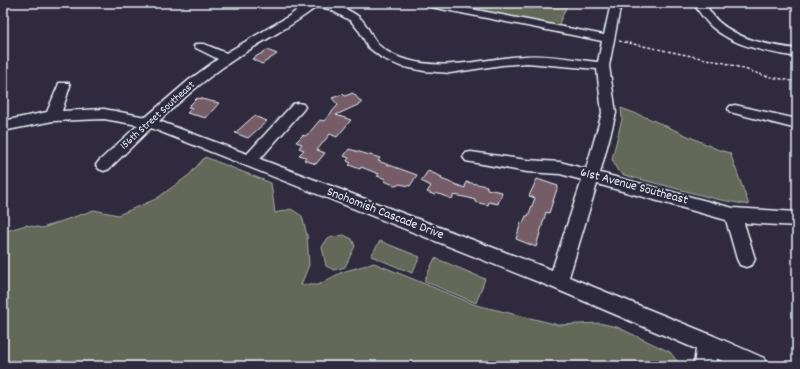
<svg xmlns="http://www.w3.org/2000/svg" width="800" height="369" viewBox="0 0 800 369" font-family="Dekko,sans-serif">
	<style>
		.green { fill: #646759; stroke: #a6aca8 }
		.building { fill: #745c66; stroke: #e8f1f8 }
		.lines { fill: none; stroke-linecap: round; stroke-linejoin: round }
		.minor-casing { stroke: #e8f1f8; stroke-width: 3 }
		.path { stroke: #e8f1f8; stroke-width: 1.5; stroke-dasharray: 3 2; stroke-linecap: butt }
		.minor { fill: #2f2a3d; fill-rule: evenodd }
		.labels { text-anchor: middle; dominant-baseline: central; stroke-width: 4; stroke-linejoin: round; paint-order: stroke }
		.far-street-label { font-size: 11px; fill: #e8f1f8; stroke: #2f2a3d }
		.street-label { font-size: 13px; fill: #e8f1f8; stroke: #2f2a3d }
	</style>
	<rect width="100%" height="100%" fill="#2f2a3d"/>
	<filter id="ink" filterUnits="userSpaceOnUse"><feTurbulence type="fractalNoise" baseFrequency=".025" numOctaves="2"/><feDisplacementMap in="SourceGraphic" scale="8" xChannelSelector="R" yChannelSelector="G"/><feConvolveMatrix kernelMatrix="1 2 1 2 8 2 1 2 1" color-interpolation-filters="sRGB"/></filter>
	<g filter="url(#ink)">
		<!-- green -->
		<path class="green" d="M445 3H568L558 26Z
			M621 108 648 118 719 150 730 153 749 205 716 199 624 175 617 170 612 159 622 119Z
			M205 157 271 183 275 213 291 209 302 216 307 235 309 265 301 285H318L342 272 374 263 476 305 559 325 599 323 617 327 670 352 681 366H3V232L26 225 42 228 94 210 118 215 156 199 189 175Z
			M344 235 352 239 355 246 345 267 334 270 326 266 322 247 328 238Z
			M380 241 420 257 412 273 371 256Z
			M435 258 485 279 476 303 424 281Z"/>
		<!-- building -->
		<path class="building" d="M267 50 277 54 262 64 252 59Z
			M353 93 362 103 336 115 351 120 337 137 330 134 317 150 325 153 316 164 304 160 306 157 299 155 304 150 299 148 302 144 296 142 303 135 305 136 309 133 320 120 324 121 338 105 332 98 343 94 345 96Z
			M197 98 219 103 206 118 187 113 192 108 188 107Z
			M254 116 267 121 248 138 235 133Z
			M349 149 380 158 378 161 417 175 410 186 399 184 397 186 384 181 386 179 377 176 379 174 361 167 360 169 349 165 351 163 347 161 349 158 344 156Z
			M428 171 442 177 441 179 465 188 466 182 487 186V189L502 192 500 200H499L498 204 489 202 488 205 475 202V200L469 198 454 195 452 199 436 193 435 195 427 192 431 186 421 181Z
			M537 179 558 186 549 213 546 212 536 247 516 239 521 222 523 223 526 216H528L535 198 529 196Z"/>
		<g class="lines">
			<!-- minor casing -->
			<g class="minor-casing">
				<path id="minor" d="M307 3C326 3 344 5 359 17 367 24 370 34 376 42 381 49 396 57 404 59 445 72 484 58 525 56 548 54 575 60 598 62L602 41 426 6 421 3H441L604 35 611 3H621L609 66 616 113 600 173 733 208 797 212V226L744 223 755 259 752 265 746 267 740 265 737 259 726 220 597 184 569 277 714 336 764 358 767 366H732L716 358V366H694L696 349 551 287 151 128 109 169 104 171 99 169 96 165 99 161 138 125 104 119 53 121 3 131V121L47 112 58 86 59 83H69L70 86 62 111 104 109 146 117 189 80 218 59 196 48 194 46 196 44H204L226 53 289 16ZM316 7 329 9 351 21 360 32 368 47 382 58 400 66 424 71 450 73 502 65 527 63 597 69 602 113 586 169 560 162 527 160 471 152 466 153 463 157 466 161 471 162 527 172 560 174 582 180 552 270 260 159 303 110 305 107 303 104 298 103 293 104 247 154 159 121C184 97 211 74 241 55 266 39 292 26 316 7Z
					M693 3H704C709 9 713 17 719 22 741 41 770 45 797 49V57C768 52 735 47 712 27 705 21 699 11 693 3Z
					M735 105 797 119V129L730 112 728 109 730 106Z"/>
			</g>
			<!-- path -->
			<path class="path" d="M619 41 725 63 766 76 797 82"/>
			<!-- minor -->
			<use href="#minor" class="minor"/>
		</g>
	</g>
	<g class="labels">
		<!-- far-street labels -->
		<g class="far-street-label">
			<text transform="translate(158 116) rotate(-42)">156th Street Southeast</text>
		</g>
		<!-- street labels -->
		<g class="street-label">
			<text transform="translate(634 187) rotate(15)">61st Avenue Southeast</text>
			<text transform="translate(385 214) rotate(21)">Snohomish Cascade Drive</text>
		</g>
	</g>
	<!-- margin -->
	<rect width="800" height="369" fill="none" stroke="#2f2a3d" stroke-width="16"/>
	<rect x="8" y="8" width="784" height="353" fill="none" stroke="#e8f1f8" stroke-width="1.5" filter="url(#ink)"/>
</svg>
